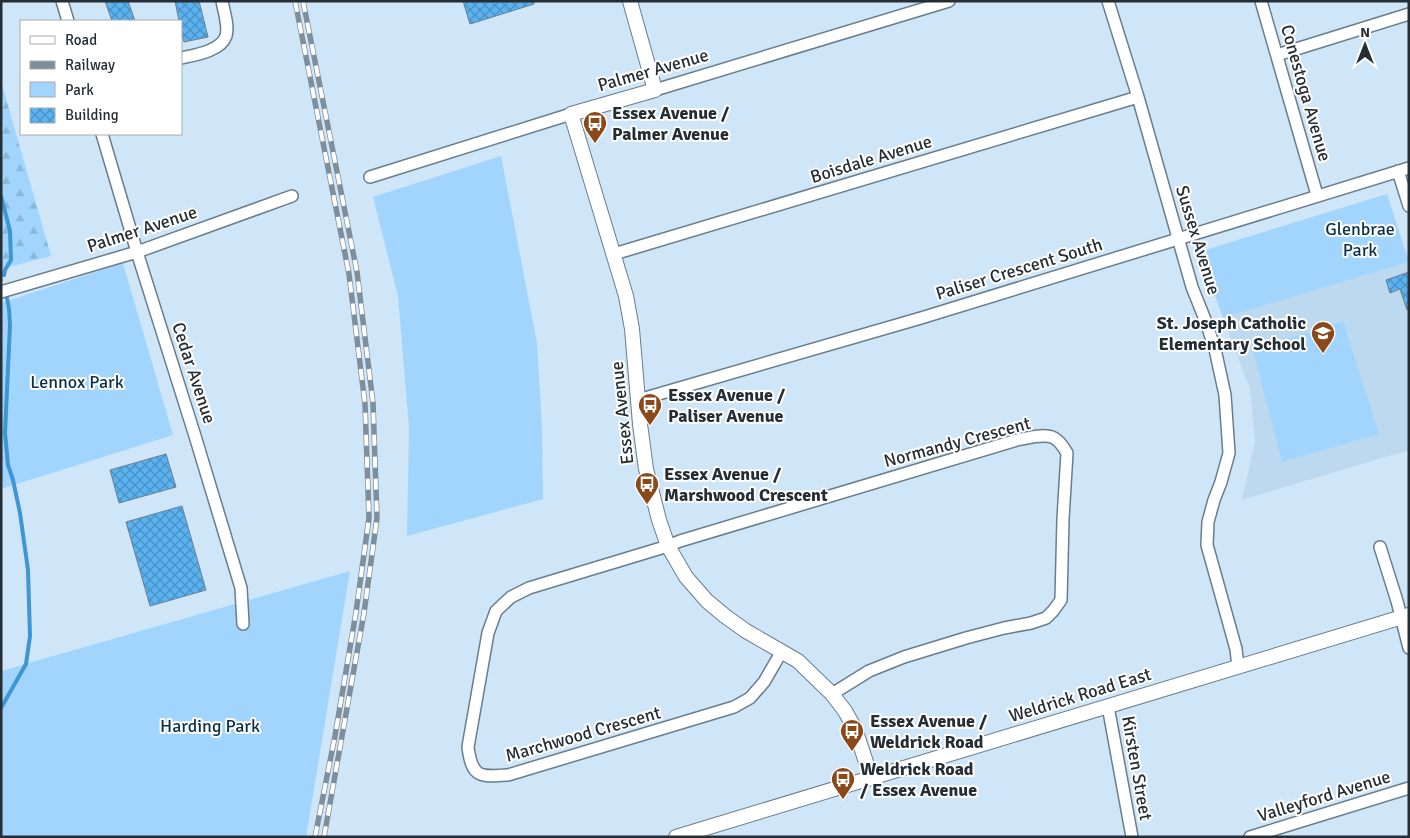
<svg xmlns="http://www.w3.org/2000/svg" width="1410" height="838" viewBox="0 0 1410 838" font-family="Signika,sans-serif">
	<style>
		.built { fill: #bcd9ef }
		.forest { fill: url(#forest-firs) }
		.park { fill: #a2d5fd }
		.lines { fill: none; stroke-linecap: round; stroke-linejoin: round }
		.stream { stroke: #3e97d4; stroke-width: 4 }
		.building { fill: url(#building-cross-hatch); stroke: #6c8091 }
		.minor-casing { stroke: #697d8d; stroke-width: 14 }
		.tertiary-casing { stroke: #697d8d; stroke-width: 16 }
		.minor { stroke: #fff; stroke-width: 11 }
		.tertiary { stroke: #fff; stroke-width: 14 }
		.rail-casing { stroke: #7e8e9b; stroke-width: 5.5 }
		.rail { stroke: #fff; stroke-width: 4; stroke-dasharray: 11; stroke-linecap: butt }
		.labels { text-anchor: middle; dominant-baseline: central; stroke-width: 4; stroke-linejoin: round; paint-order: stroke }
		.street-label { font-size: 18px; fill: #262e35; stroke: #fff }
		.poi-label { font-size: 18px; font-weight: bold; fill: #262e35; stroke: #fff; text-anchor: start }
		.park-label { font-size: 18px; fill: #0b314a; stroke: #fff }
	</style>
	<defs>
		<pattern id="forest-firs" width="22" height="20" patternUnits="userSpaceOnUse" patternTransform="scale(1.25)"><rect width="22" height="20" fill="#a2d5fd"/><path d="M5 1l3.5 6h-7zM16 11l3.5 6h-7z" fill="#8bb7d9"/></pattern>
		<pattern id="building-cross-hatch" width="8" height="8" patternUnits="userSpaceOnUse" patternTransform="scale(1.25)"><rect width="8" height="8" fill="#5ab2f0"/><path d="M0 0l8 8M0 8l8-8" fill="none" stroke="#4a91c3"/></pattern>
	</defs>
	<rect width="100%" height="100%" fill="#cfe6f8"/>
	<!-- built -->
	<path class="built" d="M1409 262V450L1242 500 1255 442 1250 389 1223 318Z"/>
	<!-- forest -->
	<path class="forest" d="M1 81 51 256 1 269Z"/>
	<!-- park -->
	<path class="park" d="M501 156 537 343 542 427 543 499 407 536 409 428 398 296 373 197Z
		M1387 194 1409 262 1223 318 1199 252Z
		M123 263 173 435 1 489 2 460H1V303Z
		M1343 321 1379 434 1282 462 1253 350Z
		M350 571 306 837H1V671Z"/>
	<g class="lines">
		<!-- stream -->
		<path class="stream" d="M1 196 10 231 11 260 5 270 4 275
			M1 708 26 664 30 636 28 570 20 513 13 480 8 465 5 433 10 325 9 309 7 298"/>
	</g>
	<!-- building -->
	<path class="building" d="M105 1H128L135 21H112Z
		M175 1H199L208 37 184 42 181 30V21H179Z
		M463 1H534V4L470 24Z
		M1409 272V309L1407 310 1400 289 1390 293 1386 280Z
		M166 454 176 487 119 503 110 470Z
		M182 506 206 590 150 606 126 522Z"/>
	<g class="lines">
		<!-- minor casing -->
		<g class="minor-casing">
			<path id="minor" d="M62 1 68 21
				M1108 1 1138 97 1192 287 1206 322 1215 349 1225 395 1229 453 1221 482 1214 500 1208 522 1207 545 1236 649 1238 667
				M1261 1 1317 195
				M1277 55 1409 14
				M181 58C195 55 221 51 226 36 229 26 224 12 222 1
				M655 90 949 1
				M102 134 137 252 195 436 241 588 243 624
				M1398 171 1409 206
				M370 177 571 114
				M614 254 1138 97
				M1 292 137 252 292 196
				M638 400 921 318 1409 168
				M1380 547 1397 601 1409 648
				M782 651 764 682 750 698 734 707 508 775C480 777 472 778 468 747L488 633 496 611 511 597 529 588 668 546 680 541 1017 440C1026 438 1045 433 1054 438 1060 441 1064 448 1067 453L1063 519 1061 600 1053 611 1046 618 1031 623 1004 628 966 638 904 657 869 671 832 694
				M1108 706 1132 837
				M1250 837 1409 788"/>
		</g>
		<!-- tertiary casing -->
		<g class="tertiary-casing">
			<path id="tertiary" d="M630 1 655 90 571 114 626 296 632 329 640 424 646 469 659 520 668 546 686 577 707 601 725 616 746 631 798 661 832 694 845 711 855 729 871 777
				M676 837 1409 615"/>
		</g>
		<!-- minor -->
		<use href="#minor" class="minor"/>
		<!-- tertiary -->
		<use href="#tertiary" class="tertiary"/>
		<!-- rail casing -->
		<g class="rail-casing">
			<path id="rail" d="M295 1 349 274 365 404 369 518 356 612 335 736 315 837
				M303 1 357 272 373 403 377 518 364 613 324 837"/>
		</g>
		<!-- rail -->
		<use href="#rail" class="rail"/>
	</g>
	<!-- icons -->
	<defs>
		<g id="bus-pin" transform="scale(1.25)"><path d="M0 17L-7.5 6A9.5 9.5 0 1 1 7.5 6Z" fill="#8b4819" stroke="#fff"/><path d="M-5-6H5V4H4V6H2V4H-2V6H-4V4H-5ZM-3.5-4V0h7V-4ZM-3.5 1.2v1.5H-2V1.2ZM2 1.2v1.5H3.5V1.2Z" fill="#fff"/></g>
		<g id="school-pin" transform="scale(1.25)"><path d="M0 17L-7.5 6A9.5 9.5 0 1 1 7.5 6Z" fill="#8b4819" stroke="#fff"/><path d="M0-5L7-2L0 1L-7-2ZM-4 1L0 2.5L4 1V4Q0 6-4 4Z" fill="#fff"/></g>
	</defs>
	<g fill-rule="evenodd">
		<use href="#bus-pin" x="595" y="123"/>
		<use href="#school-pin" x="1323" y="333"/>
		<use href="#bus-pin" x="650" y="405"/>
		<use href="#bus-pin" x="647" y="484"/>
		<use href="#bus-pin" x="852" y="731"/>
		<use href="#bus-pin" x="843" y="779"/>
	</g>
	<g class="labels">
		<!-- street labels -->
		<g class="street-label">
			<text transform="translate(653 70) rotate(-16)">Palmer Avenue</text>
			<text transform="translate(1306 93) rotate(74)">Conestoga Avenue</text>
			<text transform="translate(871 159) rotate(-17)">Boisdale Avenue</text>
			<text transform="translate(142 229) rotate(-18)">Palmer Avenue</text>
			<text transform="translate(1198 240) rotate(73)">Sussex Avenue</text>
			<text transform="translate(1019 269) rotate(-17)">Paliser Crescent South</text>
			<text transform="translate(194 373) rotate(72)">Cedar Avenue</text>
			<text transform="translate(622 413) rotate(-96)">Essex Avenue</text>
			<text transform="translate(957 442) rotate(-15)">Normandy Crescent</text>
			<text transform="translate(1080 695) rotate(-17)">Weldrick Road East</text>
			<text transform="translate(583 734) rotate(-16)">Marchwood Crescent</text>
			<text transform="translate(1137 768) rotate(80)">Kirsten Street</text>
			<text transform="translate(1324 796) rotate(-17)">Valleyford Avenue</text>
		</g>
		<!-- poi labels -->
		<g class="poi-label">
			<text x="612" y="113">Essex Avenue /<tspan x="612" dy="21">Palmer Avenue</tspan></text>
			<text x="1306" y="323" text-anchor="end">St. Joseph Catholic<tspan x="1306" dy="21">Elementary School</tspan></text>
			<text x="668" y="395">Essex Avenue /<tspan x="668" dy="21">Paliser Avenue</tspan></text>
			<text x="664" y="474">Essex Avenue /<tspan x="664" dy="21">Marshwood Crescent</tspan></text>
			<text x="870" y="721">Essex Avenue /<tspan x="870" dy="21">Weldrick Road</tspan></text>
			<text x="860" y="769">Weldrick Road<tspan x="860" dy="21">/ Essex Avenue</tspan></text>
		</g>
		<!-- park labels -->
		<g class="park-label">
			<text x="1360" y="229">Glenbrae<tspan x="1360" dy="21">Park</tspan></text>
			<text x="77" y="382">Lennox Park</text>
			<text x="210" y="726">Harding Park</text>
		</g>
	</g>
	<!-- border -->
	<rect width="1410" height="838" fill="none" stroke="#262e35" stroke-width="5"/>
	<!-- legend -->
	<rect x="20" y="20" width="162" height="115" fill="#ffffff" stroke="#a8abae"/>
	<rect x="30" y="36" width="25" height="8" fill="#ffffff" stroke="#a8abae"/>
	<text x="65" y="45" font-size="15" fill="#262e35">Road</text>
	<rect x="30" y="61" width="25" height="8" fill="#7e8e9b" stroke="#a8abae"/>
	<text x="65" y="70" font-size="15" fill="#262e35">Railway</text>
	<rect x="30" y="82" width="25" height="15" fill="#a2d5fd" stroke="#a8abae"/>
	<text x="65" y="95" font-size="15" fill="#262e35">Park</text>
	<rect x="30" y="108" width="25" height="15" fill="url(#building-cross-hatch)" stroke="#a8abae"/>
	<text x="65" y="120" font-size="15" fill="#262e35">Building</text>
	<!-- north arrow -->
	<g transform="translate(1365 45)" stroke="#ffffff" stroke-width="4" paint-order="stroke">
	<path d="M0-4L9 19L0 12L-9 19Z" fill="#262e35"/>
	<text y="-8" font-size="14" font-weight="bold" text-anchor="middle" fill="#262e35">N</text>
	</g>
</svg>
